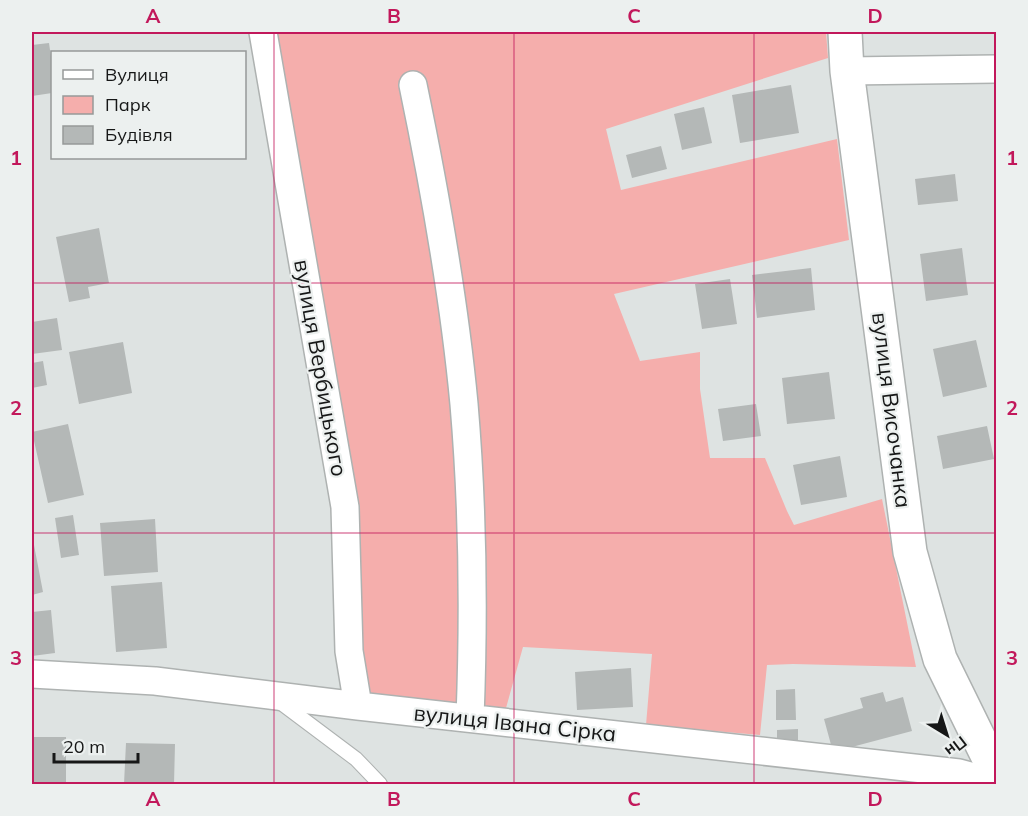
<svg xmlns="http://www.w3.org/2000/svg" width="1028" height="816" viewBox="0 0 1028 816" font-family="Mulish,sans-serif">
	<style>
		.green { fill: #f5aeac }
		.building { fill: #b4b8b7 }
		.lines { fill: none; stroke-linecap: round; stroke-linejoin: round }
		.lane-casing { stroke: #aeb2b1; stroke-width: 16 }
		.street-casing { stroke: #aeb2b1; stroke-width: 30 }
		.secondary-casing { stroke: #aeb2b1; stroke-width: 36 }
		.lane { stroke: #fff; stroke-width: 14 }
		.street { stroke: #fff; stroke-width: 27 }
		.secondary { stroke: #fff; stroke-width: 33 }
		.grid { fill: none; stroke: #c2185b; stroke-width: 1.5; stroke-opacity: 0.55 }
		.labels { text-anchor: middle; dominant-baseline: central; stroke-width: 4.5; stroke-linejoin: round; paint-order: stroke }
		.street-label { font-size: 22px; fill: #161717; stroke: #ecf0ef }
		.neatline { fill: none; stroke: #c2185b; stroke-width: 2 }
		.grid-label { font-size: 20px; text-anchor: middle; font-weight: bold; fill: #c2185b }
	</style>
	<rect width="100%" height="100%" fill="#dee3e2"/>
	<!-- green -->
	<path class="green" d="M263 32H826L828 58 606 129 621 190 837 139 849 240 614 294 640 361 700 352V389L710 458H765L787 511 794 525 882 499 916 667 793 664 767 665 760 735 646 725 652 654 523 647 506 708 366 693Z"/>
	<!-- building -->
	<path class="building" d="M49 43 52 64V93L32 96V45Z
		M791 85 799 133 740 143 732 95Z
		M704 107 712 143 682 150 674 114Z
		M661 146 667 169 632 178 626 155Z
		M955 174 958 201 918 205 915 179Z
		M99 228 109 283 88 287 90 298 69 302 56 237Z
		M962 248 968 295 926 301 920 254Z
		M811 268 815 310 757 318 752 275Z
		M730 279 737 324 702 329 695 284Z
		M57 318 62 350 32 354V322Z
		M976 340 987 387 943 397 933 349Z
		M123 342 132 393 79 404 69 352Z
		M43 361 47 385 32 388V363Z
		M829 372 835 419 787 424 782 378Z
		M756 404 761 436 723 441 718 409Z
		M68 424 84 495 48 503 32 432Z
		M987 426 994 459 943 469 937 436Z
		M840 456 847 497 801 505 793 465Z
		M73 515 79 555 61 558 55 518Z
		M155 519 158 572 104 576 100 523Z
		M32 545H34L43 592 32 595Z
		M162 582 167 648 116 652 111 586Z
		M51 610 55 653 32 656V612Z
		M631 668 633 707 577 710 575 672Z
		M795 689 796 720H776V690Z
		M883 692 886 702 903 697 912 731 833 752 824 719 863 708 860 698Z
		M798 729V744L777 745V730Z
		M32 737H66V784H32Z
		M126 743 175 744 174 784H124Z"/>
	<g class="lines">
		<!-- lane casing -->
		<g class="lane-casing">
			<path id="lane" d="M280 702 356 759 380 784"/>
		</g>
		<!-- street casing -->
		<g class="street-casing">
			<path id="street" d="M263 32 345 507 349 651 358 706
				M847 71 996 69
				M413 85C435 191 454 297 464 404 473 509 474 614 470 718
				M32 674 155 681 358 706 959 773 996 783"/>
		</g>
		<!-- secondary casing -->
		<g class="secondary-casing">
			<path id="secondary" d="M845 32 847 71 910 552 940 659 996 773"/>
		</g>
		<!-- lane -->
		<use href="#lane" class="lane"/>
		<!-- street -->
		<use href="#street" class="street"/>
		<!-- secondary -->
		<use href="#secondary" class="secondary"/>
	</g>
	<!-- grid -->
	<path class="grid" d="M274 32V784M514 32V784M754 32V784M32 283H996M32 533H996"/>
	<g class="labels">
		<!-- street labels -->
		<g class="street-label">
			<text transform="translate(321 368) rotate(80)">вулиця Вербицького</text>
			<text transform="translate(892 410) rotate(83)">вулиця Височанка</text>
			<text transform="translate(515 723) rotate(6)">вулиця Івана Сірка</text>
		</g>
	</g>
	<!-- border -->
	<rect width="1028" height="816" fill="none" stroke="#ecf0ef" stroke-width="66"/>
	<!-- legend -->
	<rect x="51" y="51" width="195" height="108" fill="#ecf0ef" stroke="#969999" stroke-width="1.5"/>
	<rect x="63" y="70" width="30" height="9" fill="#ffffff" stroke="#969999" stroke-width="1.5"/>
	<text x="105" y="81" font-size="18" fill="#161717">Вулиця</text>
	<rect x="63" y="96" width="30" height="18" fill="#f5aeac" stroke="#969999" stroke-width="1.5"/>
	<text x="105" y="111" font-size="18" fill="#161717">Парк</text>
	<rect x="63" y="126" width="30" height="18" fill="#b4b8b7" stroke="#969999" stroke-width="1.5"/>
	<text x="105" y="141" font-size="18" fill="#161717">Будівля</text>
	<!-- north arrow -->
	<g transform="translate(947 735) rotate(142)" stroke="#ecf0ef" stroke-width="4.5" paint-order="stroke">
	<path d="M0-4.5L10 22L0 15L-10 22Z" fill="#161717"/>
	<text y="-9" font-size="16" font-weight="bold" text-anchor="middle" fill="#161717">Пн</text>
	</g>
	<!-- scale -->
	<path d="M54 753v9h84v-9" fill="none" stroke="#161717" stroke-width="3"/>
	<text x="63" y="753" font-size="18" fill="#161717" stroke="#ecf0ef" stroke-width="4.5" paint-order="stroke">20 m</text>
	<rect x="33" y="33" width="962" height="750" class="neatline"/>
	<g class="grid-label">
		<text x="153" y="23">A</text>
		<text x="394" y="23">B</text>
		<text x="634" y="23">C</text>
		<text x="875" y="23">D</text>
		<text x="16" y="165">1</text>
		<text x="1012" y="165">1</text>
		<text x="16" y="415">2</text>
		<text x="1012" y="415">2</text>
		<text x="16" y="665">3</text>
		<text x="1012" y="665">3</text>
		<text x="153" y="806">A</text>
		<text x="394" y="806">B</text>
		<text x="634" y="806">C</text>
		<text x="875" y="806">D</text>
	</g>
</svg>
